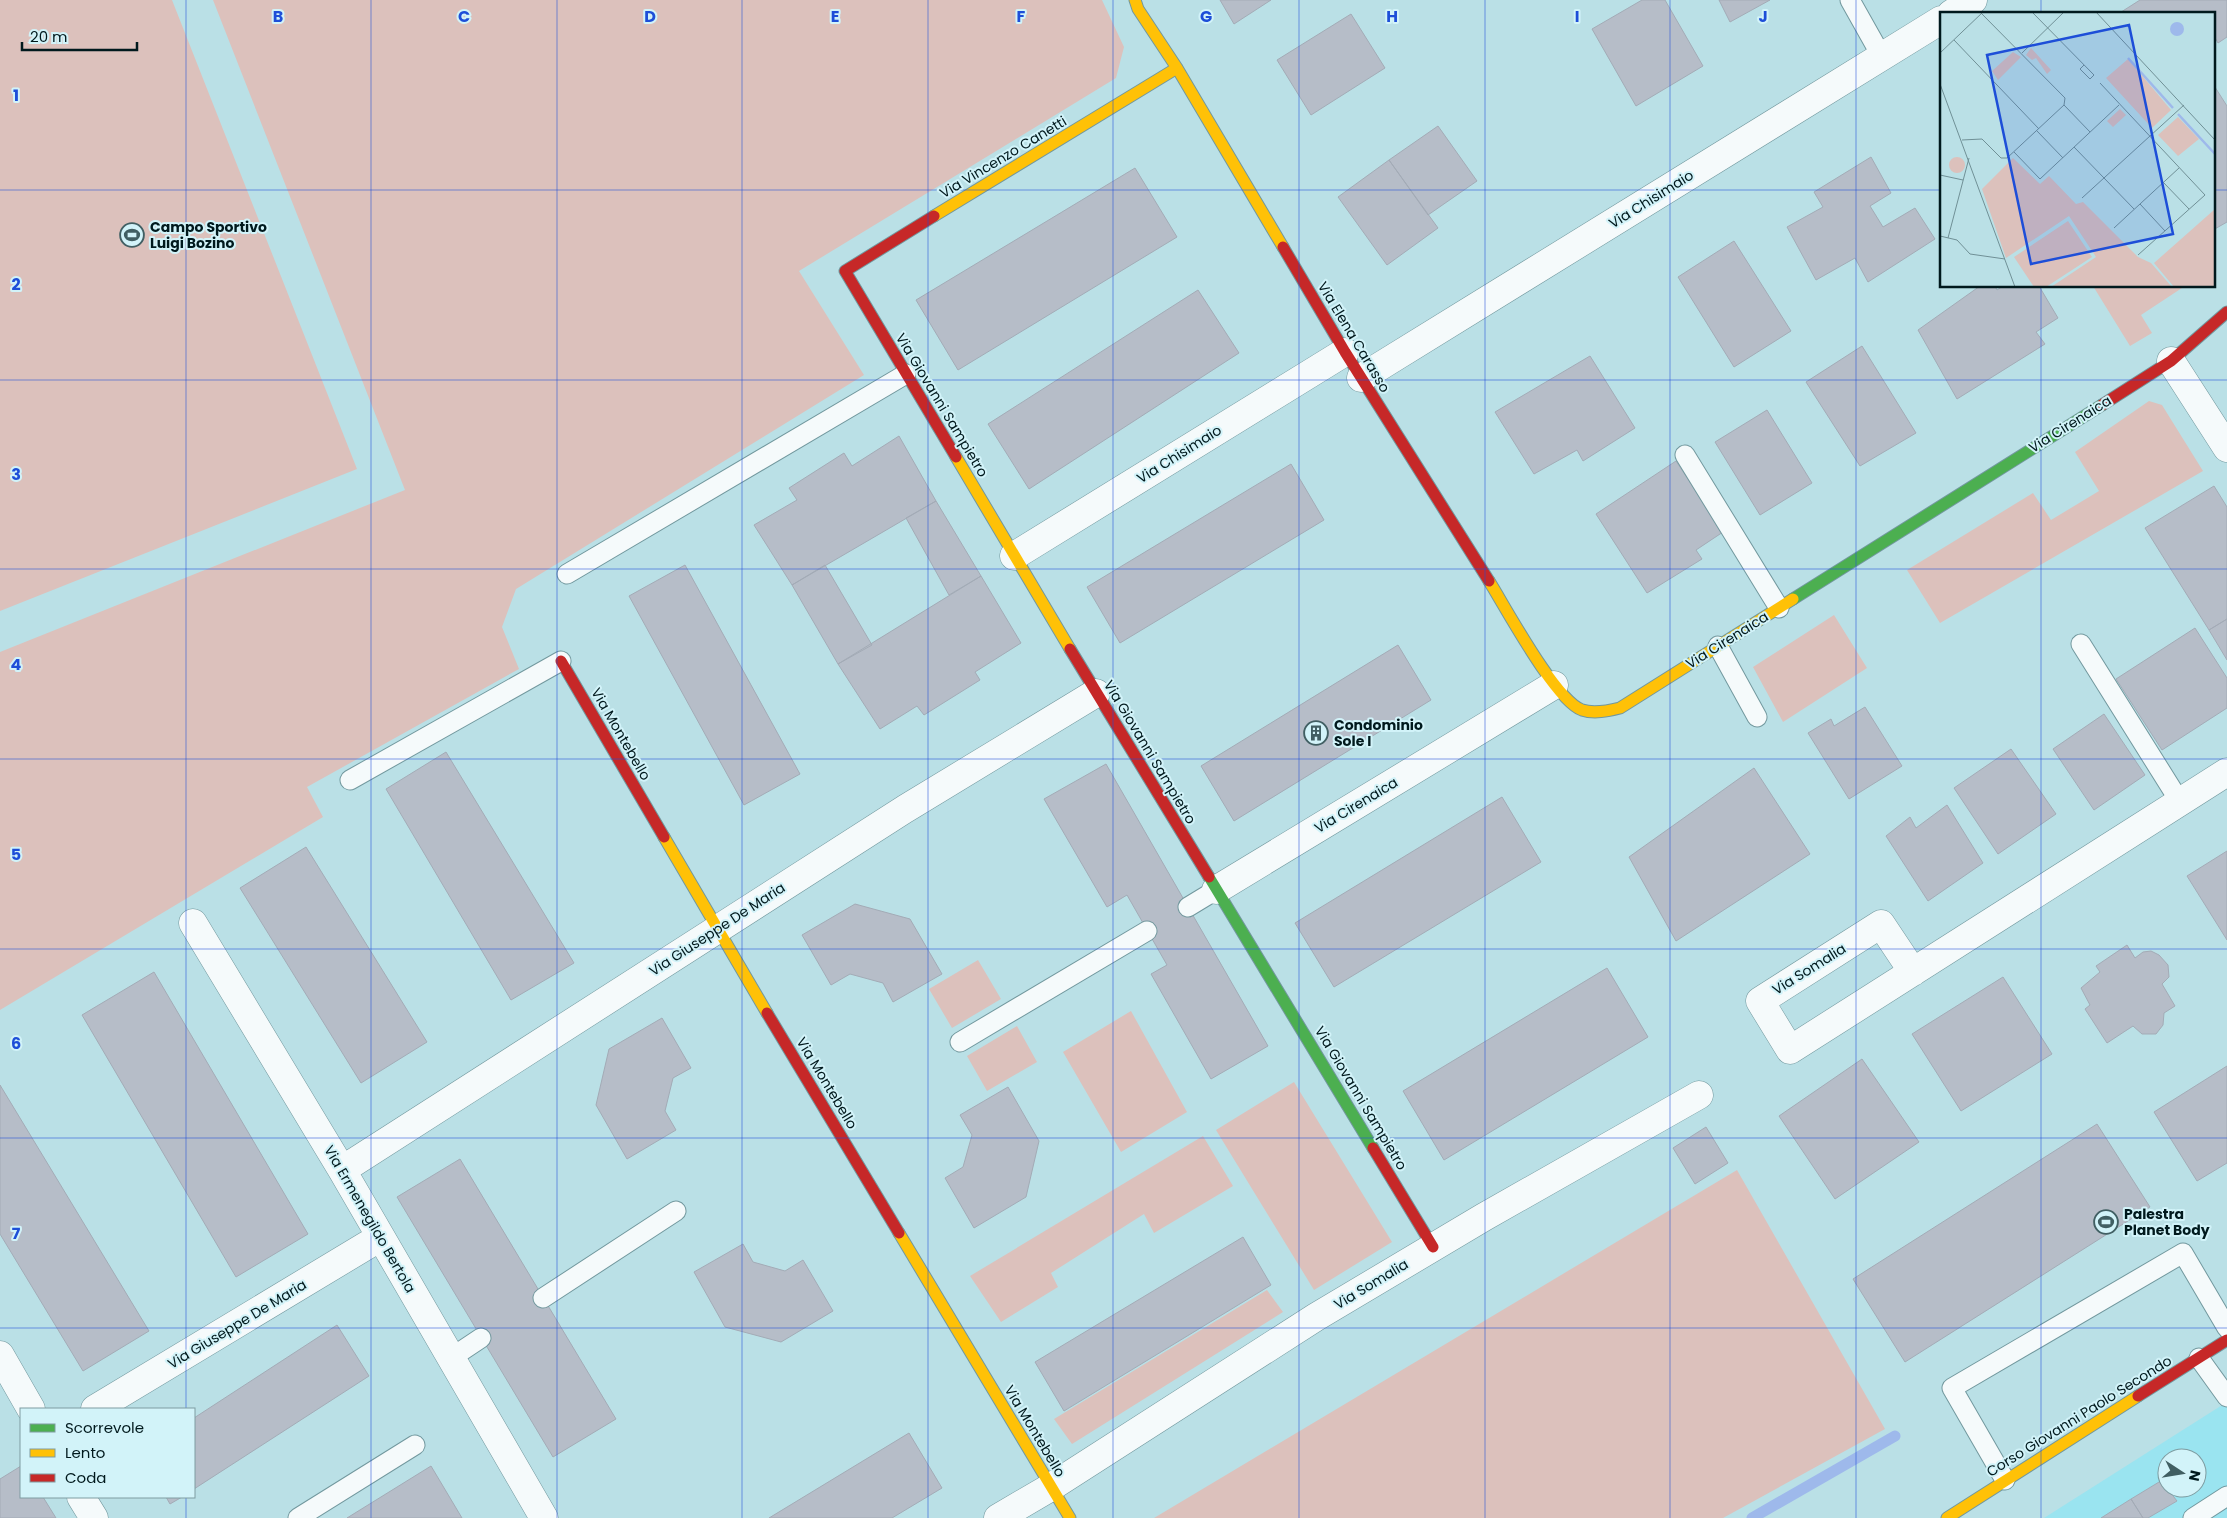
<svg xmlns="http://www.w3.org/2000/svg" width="2227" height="1518" viewBox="0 0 2227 1518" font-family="Poppins,sans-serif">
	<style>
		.built { fill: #9ae4f0; fill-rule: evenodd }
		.green { fill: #dcc1bc }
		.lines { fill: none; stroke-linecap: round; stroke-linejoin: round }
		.stream { stroke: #9eb9eb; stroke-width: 11 }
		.building { fill: #b6bdc8; stroke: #a3abb6 }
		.lane-casing { stroke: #72989e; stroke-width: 21 }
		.street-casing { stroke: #72989e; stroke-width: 29 }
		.fast-casing { stroke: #72989e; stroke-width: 13 }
		.slow-casing { stroke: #72989e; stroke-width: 13 }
		.jam-casing { stroke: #72989e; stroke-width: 13 }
		.lane { stroke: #f5fafb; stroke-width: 19 }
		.street { stroke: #f5fafb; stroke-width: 28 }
		.fast { stroke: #4caf50; stroke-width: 11 }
		.slow { stroke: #ffc107; stroke-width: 11 }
		.jam { stroke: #c62828; stroke-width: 11 }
		.grid { fill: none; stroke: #1d4ed8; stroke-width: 1; stroke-opacity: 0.55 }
		.labels { text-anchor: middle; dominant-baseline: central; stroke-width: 4; stroke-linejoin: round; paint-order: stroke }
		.street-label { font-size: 14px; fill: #00191d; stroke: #d2f3f9 }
		.poi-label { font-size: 14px; font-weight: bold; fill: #00191d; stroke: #d2f3f9; text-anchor: start }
		.inset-river { fill: none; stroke: #9eb9eb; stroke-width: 2.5 }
		.inset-road { fill: none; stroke: #709096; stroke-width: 1 }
		.view { fill: #1d4ed8; fill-opacity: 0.15; stroke: #1d4ed8; stroke-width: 2.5 }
		.inset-edge { fill: none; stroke: #00191d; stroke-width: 2.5 }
		.grid-label { font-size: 16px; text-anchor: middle; font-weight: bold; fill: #1d4ed8; stroke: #d2f3f9; stroke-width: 4; stroke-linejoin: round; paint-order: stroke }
	</style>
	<rect width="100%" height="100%" fill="#bae0e6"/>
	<!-- built -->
	<path class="built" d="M2227 1402V1518H2044ZM2167 1458H2197V1488H2167Z"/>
	<!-- green -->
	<path class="green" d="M0 0H172L357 469 0 611Z
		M213 0H1102L1124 47 1116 78 799 271 864 375 516 589 502 627 519 669 307 787 323 817 0 1010V652L405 490Z
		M2093 286H2185L2141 315 2152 333 2130 346Z
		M2149 401 2162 405 2203 471 1940 623 1907 570 2033 493 2051 520 2099 491 2075 452Z
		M1834 615 1867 668 1783 722 1753 667Z
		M978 960 1001 999 952 1028 929 989Z
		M1131 1011 1187 1112 1121 1152 1063 1052Z
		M1017 1026 1037 1062 987 1091 967 1056Z
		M1294 1082 1392 1242 1314 1290 1216 1130Z
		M1203 1136 1233 1186 1154 1233 1144 1214 1051 1273 1058 1287 1001 1322 970 1276Z
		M1737 1170 1885 1429 1723 1518H1154Z
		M1267 1290 1283 1312 1072 1444 1054 1419Z"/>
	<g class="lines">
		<!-- stream -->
		<path class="stream" d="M1752 1518 1895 1436"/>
	</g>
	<!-- building -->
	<path class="building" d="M1220 0H1271L1234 24Z
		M1642 0H1665L1703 66 1636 106 1592 29Z
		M1719 0H1770L1730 22Z
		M2140 0H2227V37L2218 43 2213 34V14H2118Z
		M1351 14 1385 68 1311 115 1277 60Z
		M2213 84 2227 106V222L2213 230Z
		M1438 126 1477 181 1428 215 1389 160Z
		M1871 157 1891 193 1870 206 1883 227 1915 208 1935 239 1868 282 1855 258 1816 280 1787 227 1823 207 1814 192Z
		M1389 160 1438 228 1387 265 1338 197Z
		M1135 168 1177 237 958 370 916 300Z
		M1734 241 1791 331 1734 367 1678 277Z
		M1980 286H1995L1997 290 2003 286H2039L2058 318 2036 332 2045 344 1957 399 1918 330Z
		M1198 290 1239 353 1029 489 988 424Z
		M1862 346 1916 433 1860 466 1806 382Z
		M1590 356 1635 428 1583 461 1577 450 1534 474 1495 412Z
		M1767 410 1812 483 1760 515 1715 442Z
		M899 436 936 501 792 585 754 525 797 500 789 488 844 453 852 466Z
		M1676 461 1723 532 1696 550 1702 559 1647 593 1596 514Z
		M1291 464 1324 520 1120 643 1087 587Z
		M2214 486 2227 507V619L2209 630 2145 528Z
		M936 501 981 576 949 595 906 518Z
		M685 565 800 774 744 805 629 596Z
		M825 565 872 645 838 664 792 585Z
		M981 576 1021 643 975 672 980 680 924 715 917 706 880 729 838 664Z
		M2227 619V660L2209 630Z
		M2195 628 2227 678V708L2162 750 2116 679Z
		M1398 645 1431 700 1234 821 1201 766Z
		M1865 707 1902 766 1849 799 1808 733 1831 719 1834 726Z
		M2104 714 2145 775 2094 810 2053 749Z
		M2011 749 2056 814 1998 854 1954 788Z
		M446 752 574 963 511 1000 386 789Z
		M1106 764 1268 1046 1211 1079 1151 974 1167 965 1127 895 1107 907 1044 799Z
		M1754 768 1810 854 1676 941 1629 857Z
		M1502 797 1541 862 1334 987 1295 923Z
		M1947 805 1983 863 1928 901 1886 836 1910 817 1916 828Z
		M306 847 427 1042 361 1083 240 888Z
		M2227 851V940L2187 876Z
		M855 904 910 919 942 974 893 1002 883 983 850 974 831 985 802 935Z
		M2127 945 2135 958 2143 952 2151 951 2159 955 2168 965 2169 977 2162 984 2175 1006 2164 1013 2163 1025 2156 1034H2142L2133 1026 2107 1043 2085 1009 2090 1005 2081 988 2100 972 2096 966Z
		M1607 968 1648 1037 1444 1160 1403 1091Z
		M154 972 308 1234 236 1277 82 1015Z
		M2003 977 2052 1054 1961 1111 1912 1034Z
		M662 1018 691 1068 673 1078 665 1111 676 1130 627 1159 596 1105 609 1049Z
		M1862 1059 1919 1142 1835 1199 1779 1116Z
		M2227 1066V1163L2197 1181 2154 1112Z
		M0 1085 149 1331 83 1371 0 1234Z
		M1008 1087 1039 1141 1026 1197 974 1228 945 1178 963 1167 972 1135 960 1115Z
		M2097 1124 2150 1207 1905 1362 1853 1279Z
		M1706 1127 1728 1163 1695 1184 1673 1148Z
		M460 1159 616 1419 553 1457 397 1197Z
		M1243 1237 1271 1285 1064 1411 1035 1362Z
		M743 1244 753 1262 785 1271 803 1260 833 1311 781 1342 725 1327 694 1272Z
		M337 1325 369 1376 194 1489V1418Z
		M909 1433 942 1488 892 1518H769Z
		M21 1466V1497H43L56 1518H0V1479Z
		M431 1466 462 1518H347Z
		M2164 1479 2167 1488 2177 1501 2148 1518H2143L2131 1499Z
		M166 1497H182L170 1504Z
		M2131 1499 2143 1518H2101Z"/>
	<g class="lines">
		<!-- lane casing -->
		<g class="lane-casing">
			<path id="lane" d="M1850 0 1882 57
				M1685 455 1779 608
				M567 574 906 374
				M2081 644 2180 802
				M1718 646 1757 717
				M350 780 561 661
				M1188 907 1216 890
				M960 1042 1147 931
				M543 1298 676 1211
				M451 1358 481 1338
				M2199 1358 2227 1397
				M2005 1480 1952 1388 2183 1253 2227 1328
				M298 1518 415 1445
				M2193 1518 2227 1496"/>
		</g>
		<!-- street casing -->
		<g class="street-casing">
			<path id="street" d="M1951 14 1973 0
				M2171 361 2227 448
				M1361 378 1941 20
				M1014 556 1345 352
				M1216 890 1554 685
				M193 923 342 1170 544 1518
				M1913 972 1881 924 1760 1001 1790 1050 2227 772
				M342 1170 905 809 1096 693
				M0 1355 31 1409
				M95 1409 379 1238
				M81 1497 94 1518
				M998 1518 1051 1487 1316 1317 1484 1217 1699 1095"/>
		</g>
		<!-- fast casing -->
		<g class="fast-casing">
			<path id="fast" d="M1793 599 2102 405
				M1209 877 1373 1148"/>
		</g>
		<!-- slow casing -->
		<g class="slow-casing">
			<path id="slow" d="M1135 0 1138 9 1177 68 1283 247
				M934 216 1177 68
				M956 457 1070 649
				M1489 581C1506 608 1555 700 1582 710 1594 714 1608 711 1620 708L1793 599
				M664 837 767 1013
				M899 1233 1070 1518
				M1947 1518 2138 1396"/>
		</g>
		<!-- jam casing -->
		<g class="jam-casing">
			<path id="jam" d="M934 216 845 271 956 457
				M1283 247 1345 352 1489 581
				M2102 405 2171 361 2227 312
				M1070 649 1209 877
				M561 661 664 837
				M767 1013 899 1233
				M1373 1148 1433 1247
				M2138 1396 2227 1340"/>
		</g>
		<!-- lane -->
		<use href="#lane" class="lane"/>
		<!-- street -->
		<use href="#street" class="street"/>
		<!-- fast -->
		<use href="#fast" class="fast"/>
		<!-- slow -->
		<use href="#slow" class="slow"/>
		<!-- jam -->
		<use href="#jam" class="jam"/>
	</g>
	<!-- grid -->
	<path class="grid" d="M186 0V1409M371 0V1518M557 0V1518M742 0V1518M928 0V1518M1113 0V1518M1299 0V1518M1485 0V1518M1670 0V1518M1856 0V1518M2041 0V14M0 190H1941M2213 190H2227M2041 286V1518M0 380H2227M0 569H2227M0 759H2227M0 949H2227M0 1138H2227M0 1328H2227M186 1497V1518"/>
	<!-- icons -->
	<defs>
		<g id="stadium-ring" transform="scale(1.25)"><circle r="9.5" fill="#d2f3f9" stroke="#415f63" stroke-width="1.5"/><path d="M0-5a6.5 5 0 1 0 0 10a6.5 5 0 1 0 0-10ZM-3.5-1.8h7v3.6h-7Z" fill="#415f63"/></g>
		<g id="building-ring" transform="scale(1.25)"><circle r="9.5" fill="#d2f3f9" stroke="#415f63" stroke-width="1.5"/><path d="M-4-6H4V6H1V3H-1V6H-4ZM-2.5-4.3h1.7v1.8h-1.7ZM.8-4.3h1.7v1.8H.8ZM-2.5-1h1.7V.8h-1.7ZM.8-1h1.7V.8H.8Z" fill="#415f63"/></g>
	</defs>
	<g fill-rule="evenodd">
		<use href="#stadium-ring" x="132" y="235"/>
		<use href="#building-ring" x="1316" y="733"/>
		<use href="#stadium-ring" x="2106" y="1222"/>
	</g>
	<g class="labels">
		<!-- street labels -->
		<g class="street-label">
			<text transform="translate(1003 157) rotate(-31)">Via Vincenzo Canetti</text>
			<text transform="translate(1651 199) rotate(-32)">Via Chisimaio</text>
			<text transform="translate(1354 337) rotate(59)">Via Elena Carasso</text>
			<text transform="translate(942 405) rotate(59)">Via Giovanni Sampietro</text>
			<text transform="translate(2070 424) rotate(-32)">Via Cirenaica</text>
			<text transform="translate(1179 454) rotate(-32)">Via Chisimaio</text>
			<text transform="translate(1727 640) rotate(-32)">Via Cirenaica</text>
			<text transform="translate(621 734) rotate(60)">Via Montebello</text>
			<text transform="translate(1150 752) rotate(59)">Via Giovanni Sampietro</text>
			<text transform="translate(1356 805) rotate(-31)">Via Cirenaica</text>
			<text transform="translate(717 929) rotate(-33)">Via Giuseppe De Maria</text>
			<text transform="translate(1809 969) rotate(-32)">Via Somalia</text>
			<text transform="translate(827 1083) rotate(59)">Via Montebello</text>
			<text transform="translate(1361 1098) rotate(59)">Via Giovanni Sampietro</text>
			<text transform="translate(370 1219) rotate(60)">Via Ermenegildo Bertola</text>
			<text transform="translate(1371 1284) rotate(-31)">Via Somalia</text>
			<text transform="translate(237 1324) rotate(-31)">Via Giuseppe De Maria</text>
			<text transform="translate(2079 1416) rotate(-32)">Corso Giovanni Paolo Secondo</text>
			<text transform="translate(1035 1431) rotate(59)">Via Montebello</text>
		</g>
		<!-- poi labels -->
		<g class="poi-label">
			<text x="150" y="227">Campo Sportivo<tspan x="150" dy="16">Luigi Bozino</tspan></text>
			<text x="1334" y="725">Condominio<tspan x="1334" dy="16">Sole I</tspan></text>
			<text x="2124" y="1214">Palestra<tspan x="2124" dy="16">Planet Body</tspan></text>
		</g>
	</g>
	<!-- overview -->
	<g transform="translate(1940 12)">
		<rect width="275" height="275" fill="#bae0e6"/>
		<path d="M91 36 111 58 107 62 96 46 92 48 86 43ZM73 40 81 45 58 68 52 59ZM188 47 231 98 212 116 166 66ZM180 97 186 103 173 115 167 109ZM238 105 259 127 238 144 218 123ZM9 153a8 8 0 1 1 16 0a8 8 0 1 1-16 0ZM73 146 100 172 109 164 136 192 143 190 198 245 211 251 232 275H111L156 245 129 204 66 246 42 177ZM275 197V275H234L214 251ZM128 209 152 245 106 275H94L74 245Z" fill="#dcc1bc"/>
		<path d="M230 17a7 7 0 1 1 14 0a7 7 0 1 1-14 0Z" fill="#9eb9eb"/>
		<path class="inset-river" d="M188 46 233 96M238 102 275 142"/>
		<path class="inset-road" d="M40 0 125 86 124 93 150 120M92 0 154 63 150 67 140 57 144 53M156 0 275 128M14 28 99 117M0 41 43 0M82 41 124 0M160 71 265 183 198 243M0 72 75 275M97 119 123 146M22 128 42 127 61 146H67L124 93M134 135 194 197M74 140 100 167 179 93M0 163 23 168M223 170 249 197M142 186 244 93M200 192 225 219M174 216 239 156M0 224 17 228 30 242 65 247M8 226 29 146"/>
		<path class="view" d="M189 13 233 222 91 252 47 43Z"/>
		<rect width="275" height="275" class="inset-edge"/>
	</g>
	<g class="grid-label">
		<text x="278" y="22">B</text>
		<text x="464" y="22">C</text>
		<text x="650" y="22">D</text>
		<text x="835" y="22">E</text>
		<text x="1021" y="22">F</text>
		<text x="1206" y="22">G</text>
		<text x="1392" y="22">H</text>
		<text x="1577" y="22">I</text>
		<text x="1763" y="22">J</text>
		<text x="16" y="101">1</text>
		<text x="16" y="290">2</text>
		<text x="16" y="480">3</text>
		<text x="16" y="670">4</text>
		<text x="16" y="860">5</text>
		<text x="16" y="1049">6</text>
		<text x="16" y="1239">7</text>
	</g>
	<!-- legend -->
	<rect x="20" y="1408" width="175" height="90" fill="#d2f3f9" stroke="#7e9ca1"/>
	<rect x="30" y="1424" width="25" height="8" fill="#4caf50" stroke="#7e9ca1"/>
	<text x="65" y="1433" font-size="15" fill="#00191d">Scorrevole</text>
	<rect x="30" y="1449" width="25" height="8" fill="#ffc107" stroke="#7e9ca1"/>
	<text x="65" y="1458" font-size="15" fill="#00191d">Lento</text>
	<rect x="30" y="1474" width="25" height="8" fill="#c62828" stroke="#7e9ca1"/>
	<text x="65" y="1483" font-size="15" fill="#00191d">Coda</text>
	<!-- north arrow -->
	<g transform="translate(2182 1473) rotate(102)"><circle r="24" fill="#d2f3f9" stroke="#7e9ca1"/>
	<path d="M0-4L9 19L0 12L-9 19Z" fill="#415f63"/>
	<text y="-8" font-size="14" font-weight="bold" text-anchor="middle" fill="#00191d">N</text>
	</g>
	<!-- scale -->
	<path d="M22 42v8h115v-8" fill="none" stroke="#00191d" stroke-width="2.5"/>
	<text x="30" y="42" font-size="15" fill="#00191d" stroke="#d2f3f9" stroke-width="4" paint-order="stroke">20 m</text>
</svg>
